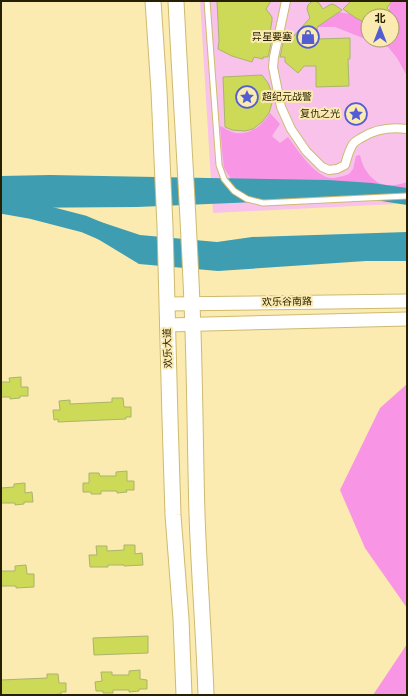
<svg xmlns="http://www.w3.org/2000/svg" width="408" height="696" viewBox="0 0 408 696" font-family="'Source Sans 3','Noto Sans SC',sans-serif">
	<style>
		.green { fill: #f8c2eb; fill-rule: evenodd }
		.forest { fill: #f895e4 }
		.water { fill: #3e9db1 }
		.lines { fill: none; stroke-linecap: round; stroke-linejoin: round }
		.river { stroke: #3e9db1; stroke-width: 17 }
		.building { fill: #cdda58; stroke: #aab46b }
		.service-casing { stroke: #ceba70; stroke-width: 7 }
		.pedestrian-casing { stroke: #ceba70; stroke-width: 10 }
		.tertiary-casing { stroke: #ceba70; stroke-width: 15 }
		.secondary-casing { stroke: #ceba70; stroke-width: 17 }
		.service { stroke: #fff; stroke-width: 5 }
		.pedestrian { stroke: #fff; stroke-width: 8 }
		.tertiary { stroke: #fff; stroke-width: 13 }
		.secondary { stroke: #fff; stroke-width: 15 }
		.labels { text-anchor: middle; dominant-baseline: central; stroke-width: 4; stroke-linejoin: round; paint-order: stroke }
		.poi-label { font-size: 10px; fill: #271f01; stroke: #fbebb0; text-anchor: end }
		.street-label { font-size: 10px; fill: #271f01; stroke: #fbebb0 }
	</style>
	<rect width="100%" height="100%" fill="#fbebb0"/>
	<!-- green -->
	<path class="green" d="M200 1H407V204H395L213 213ZM368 16H392V40H368Z"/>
	<!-- forest -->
	<path class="forest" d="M391 1H407V76L397 58 388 47 369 40H392V16L389 10Z
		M338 12 350 14 368 22V40L335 27H316Z
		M270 113 280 124 272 136 280 143 288 137C297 149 315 177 331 178 336 178 344 176 349 174L353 169 356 156 360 155C361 159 362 163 364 167 367 173 373 180 379 183 387 187 400 185 407 182V190L231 179 224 168 222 150 220 126C225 128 230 132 235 133 251 135 262 126 270 113Z
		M407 384V608L365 548 340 490 380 408Z
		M407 644V695H373Z"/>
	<!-- water -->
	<path class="water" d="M50 175 208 178 328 180 372 183 407 188V205L375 200H306L137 207 1 208V176Z
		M86 217 140 235 217 242 252 237 407 232V261H366L218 271 139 264 83 230Z"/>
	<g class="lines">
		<!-- river -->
		<path class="river" d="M1 205 30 210 84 224 105 233"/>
	</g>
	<!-- building -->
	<path class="building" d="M217 1H271L266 9 272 17V21L269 38 272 39 268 57H263V59L254 57 252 62 232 56 218 49 219 41Z
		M315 1 319 3 323 9 331 4 335 5 342 10 317 27 318 39 350 38V59H348L349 86 316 87V66H304L298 73 285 62V57H280L284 39H291L310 18 307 9 308 5 311 2Z
		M351 1H392L387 8 395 16H368V24L356 18 343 9Z
		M262 75 268 83 272 93V103L269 113 262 122 253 129 245 131 232 130 225 127 223 77Z
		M21 377V387H28V396H20V398L10 399V397H1V382H10L9 378Z
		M112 398H123L124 407H131V417H126V419L58 422V419L54 420 53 410H60L59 401 70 400V404L112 402Z
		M127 471V481H134V490H126L127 492 117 493V491H101V494H91V492H83V483H89V473H99L100 476H116V472Z
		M25 483V493L32 492 33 502H24V504L15 505V503H1V488L14 487V484Z
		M124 545H135V554L142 553 143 565 124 566V565H108V567H90L89 555H97L96 546H107V551L124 550Z
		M26 565 27 574H34V587L16 588V586H1V571H15V566Z
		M148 636V653L94 655 93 638Z
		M140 670V679L147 680V689H139V691L129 692V690H113V693H103V691H96L95 682 102 681 101 672H112V675H129V671Z
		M47 674H58L59 683H66V692H61V694L48 695H1V680L47 678Z"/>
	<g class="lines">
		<!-- service casing -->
		<g class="service-casing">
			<path id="service" d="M207 1 219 165 224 179 234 191 247 199 263 203 407 196"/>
		</g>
		<!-- pedestrian casing -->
		<g class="pedestrian-casing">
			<path id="pedestrian" d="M286 1 274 57 273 67 281 107 291 129 306 151 322 167 329 170 337 169 345 165C347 158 349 150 353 144 355 141 358 140 361 138 375 129 391 127 407 129"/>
		</g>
		<!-- tertiary casing -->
		<g class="tertiary-casing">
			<path id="tertiary" d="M167 304 407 301
				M167 325 407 319"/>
		</g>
		<!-- secondary casing -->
		<g class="secondary-casing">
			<path id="secondary" d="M153 1 159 91 165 227 170 419 173 515 181 619 184 695
				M176 1C181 102 188 203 192 304 195 374 195 444 197 514 199 574 204 635 206 695"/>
		</g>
		<!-- service -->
		<use href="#service" class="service"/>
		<!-- pedestrian -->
		<use href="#pedestrian" class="pedestrian"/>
		<!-- tertiary -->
		<use href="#tertiary" class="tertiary"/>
		<!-- secondary -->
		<use href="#secondary" class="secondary"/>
	</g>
	<!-- icons -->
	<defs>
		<g id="shop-ring" transform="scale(1.15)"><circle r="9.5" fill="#fbebb0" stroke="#525dd4" stroke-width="1.5"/><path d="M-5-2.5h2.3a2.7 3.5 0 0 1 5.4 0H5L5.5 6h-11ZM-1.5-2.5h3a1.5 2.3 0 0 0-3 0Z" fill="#525dd4"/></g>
		<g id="sight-ring" transform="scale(1.15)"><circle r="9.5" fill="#fbebb0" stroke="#525dd4" stroke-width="1.5"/><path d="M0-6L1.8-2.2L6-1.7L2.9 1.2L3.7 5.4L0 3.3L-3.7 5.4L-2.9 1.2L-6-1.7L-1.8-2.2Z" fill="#525dd4"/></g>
	</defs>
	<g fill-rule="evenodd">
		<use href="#shop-ring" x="308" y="37"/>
		<use href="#sight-ring" x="247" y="97"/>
		<use href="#sight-ring" x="356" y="114"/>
	</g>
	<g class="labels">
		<!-- poi labels -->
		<g class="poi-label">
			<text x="292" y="37">异星要塞</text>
			<text x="262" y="97" text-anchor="start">超纪元战警</text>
			<text x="340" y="114">复仇之光</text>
		</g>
		<!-- street labels -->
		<g class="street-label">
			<text transform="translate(287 302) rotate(-1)">欢乐谷南路</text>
			<text transform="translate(168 348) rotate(-92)">欢乐大道</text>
		</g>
	</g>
	<!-- border -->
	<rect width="408" height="696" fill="none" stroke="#271f01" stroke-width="4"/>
	<!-- north arrow -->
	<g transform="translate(380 28)"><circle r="19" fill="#fbebb0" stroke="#a6996a"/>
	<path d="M0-3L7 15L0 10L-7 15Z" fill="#525dd4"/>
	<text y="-6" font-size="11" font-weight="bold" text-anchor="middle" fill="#271f01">北</text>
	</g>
</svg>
